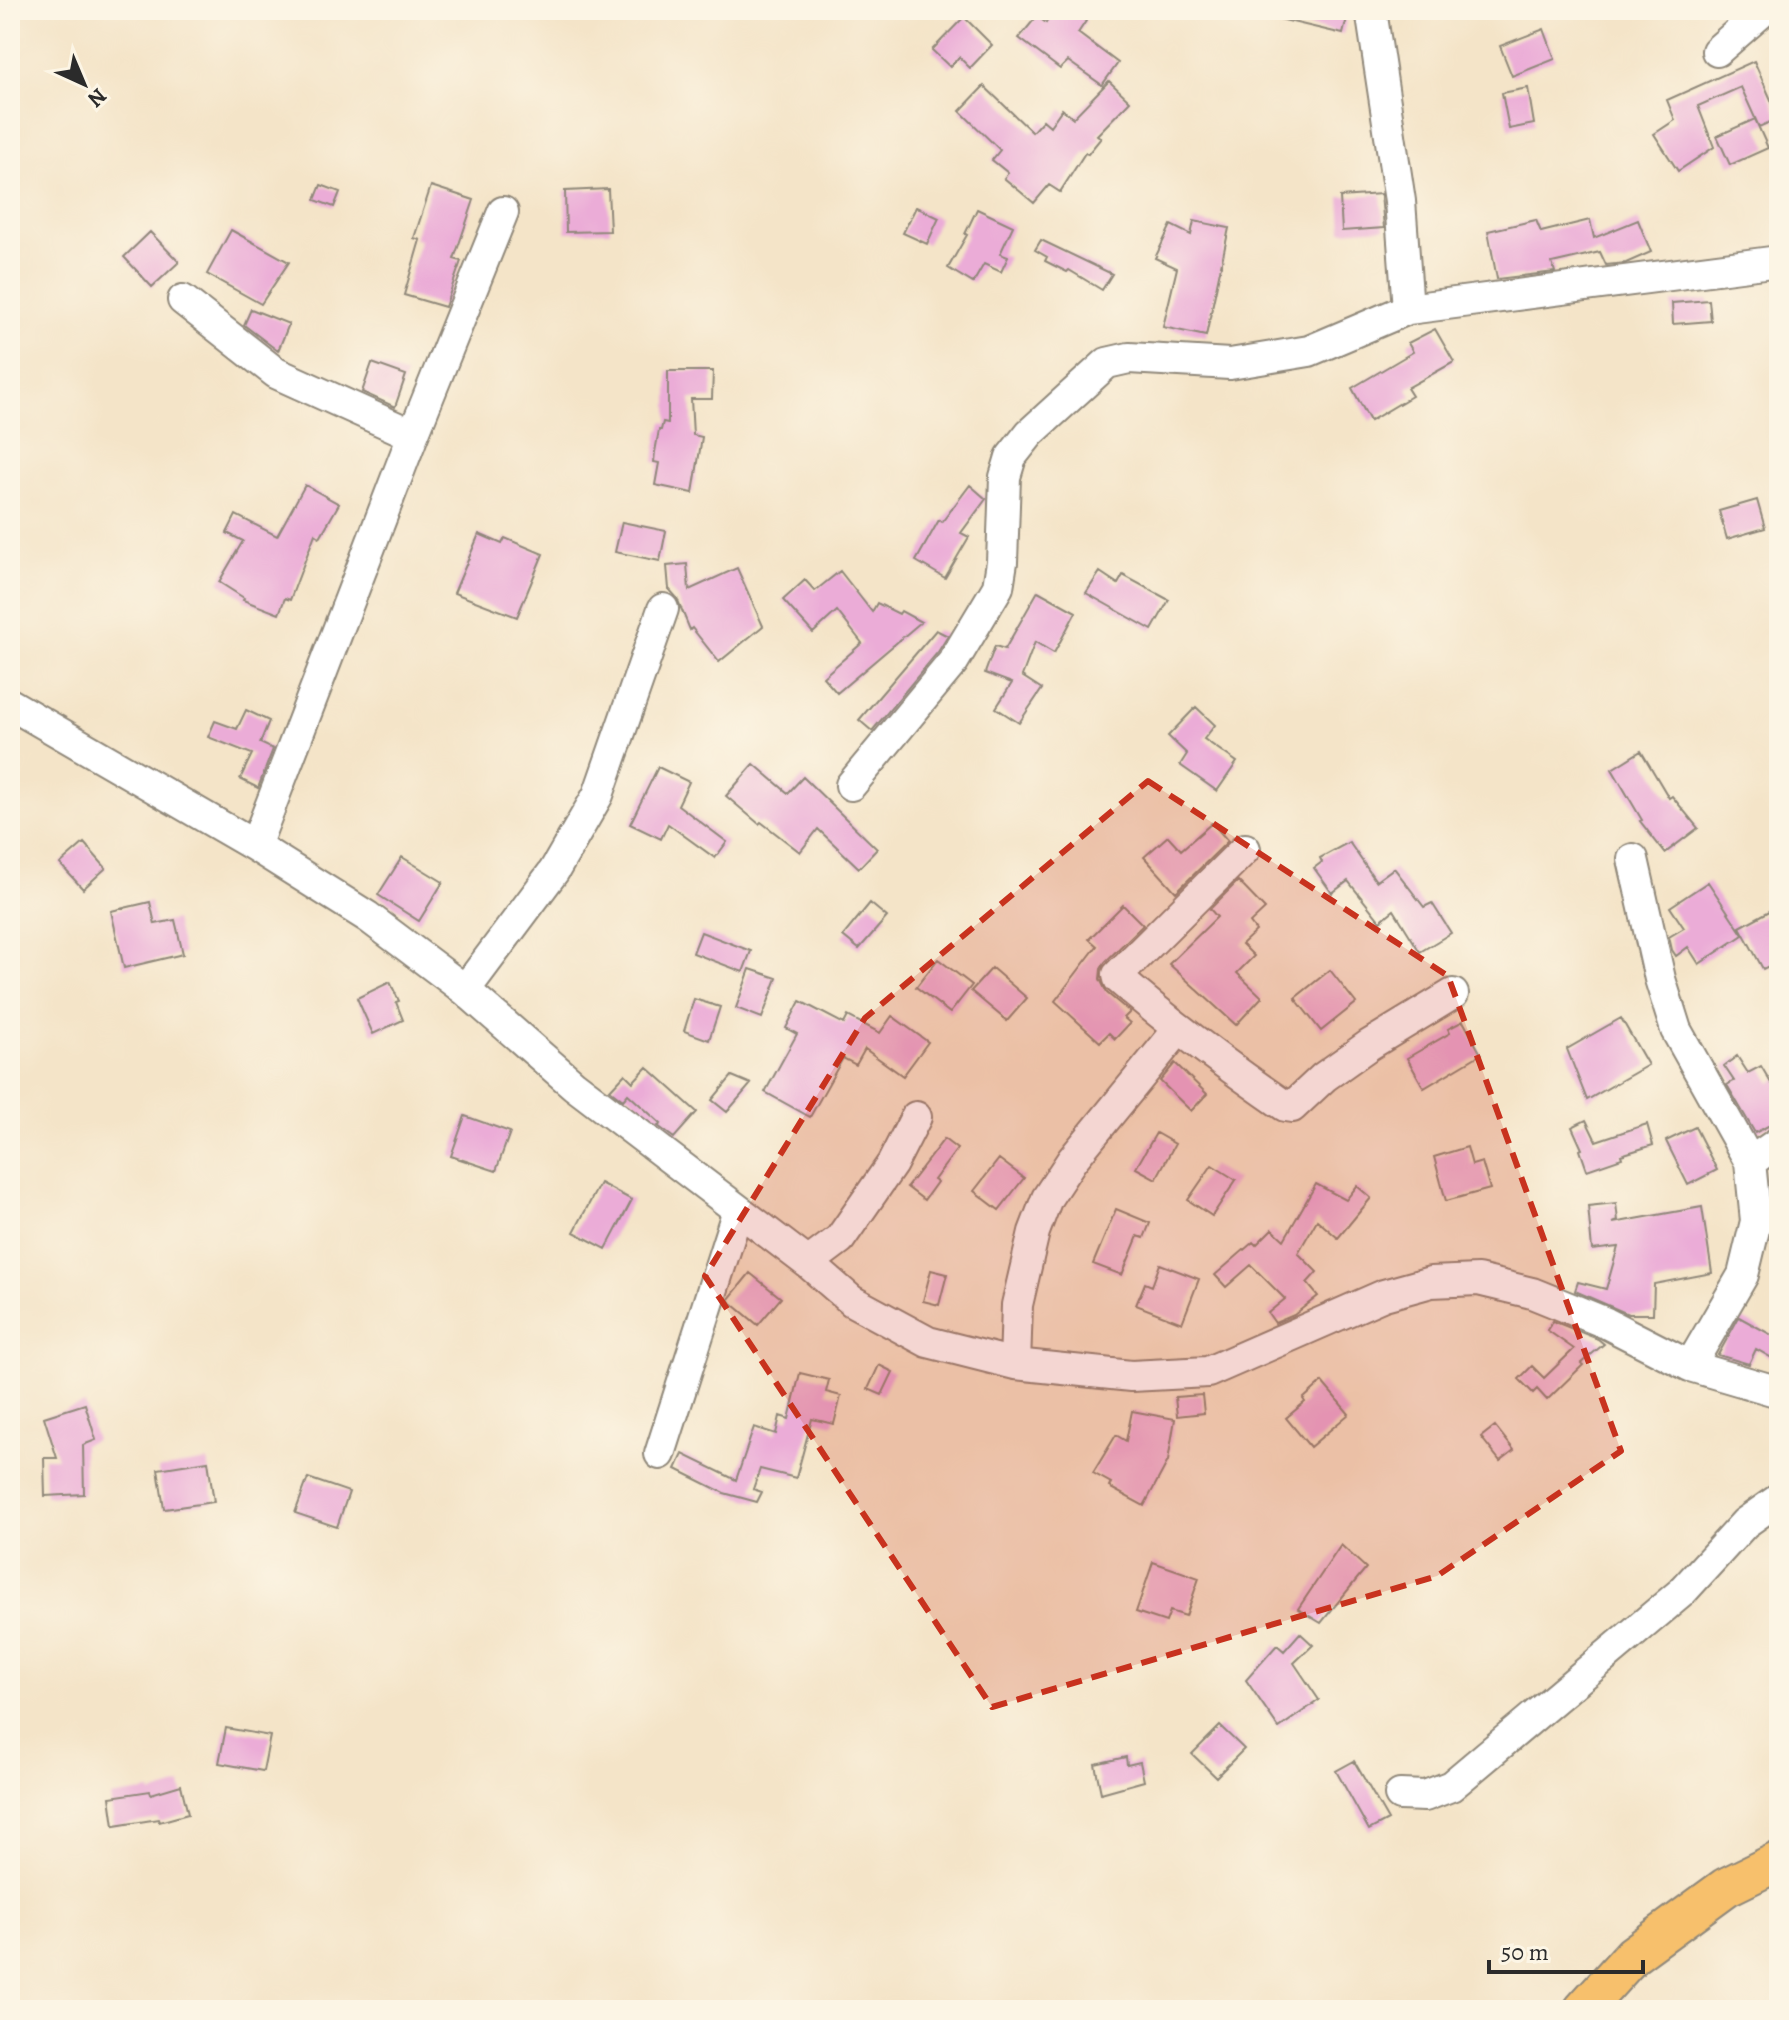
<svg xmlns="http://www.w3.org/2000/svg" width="1789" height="2020" viewBox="0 0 1789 2020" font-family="Alegreya,serif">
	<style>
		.building { fill: #ebacd7 }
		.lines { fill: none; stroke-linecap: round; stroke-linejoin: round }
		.minor-casing { stroke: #90887a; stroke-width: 34 }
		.major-casing { stroke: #90887a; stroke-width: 42 }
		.minor { stroke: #fff; stroke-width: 30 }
		.major { stroke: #f7c06c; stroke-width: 38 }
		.marked { fill: #c8321e; fill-opacity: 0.2; stroke: #c8321e; stroke-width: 6; stroke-dasharray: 16 10; stroke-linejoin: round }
	</style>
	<rect width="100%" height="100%" fill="#fcf5e5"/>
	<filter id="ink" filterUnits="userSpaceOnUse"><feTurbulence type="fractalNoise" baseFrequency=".0125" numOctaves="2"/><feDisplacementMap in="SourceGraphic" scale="16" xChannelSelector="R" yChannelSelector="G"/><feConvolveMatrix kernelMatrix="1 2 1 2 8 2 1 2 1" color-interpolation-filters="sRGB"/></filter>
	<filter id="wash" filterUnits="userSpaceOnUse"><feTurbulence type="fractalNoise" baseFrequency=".006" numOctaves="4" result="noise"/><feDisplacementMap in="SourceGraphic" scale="32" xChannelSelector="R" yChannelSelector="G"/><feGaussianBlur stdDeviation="1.8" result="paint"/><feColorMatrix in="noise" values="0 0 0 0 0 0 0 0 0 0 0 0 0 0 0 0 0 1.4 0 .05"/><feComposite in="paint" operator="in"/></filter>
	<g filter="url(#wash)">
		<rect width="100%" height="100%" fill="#f4e4c8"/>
		<g id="blocks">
			<!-- building -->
			<path class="building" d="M1054 10H1069L1086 21 1078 33 1118 63 1102 85 1068 61 1060 69 1019 38 1037 16 1046 23Z
				M1271 10H1349L1343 34 1271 17Z
				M964 17 992 45 970 68 959 57 950 67 932 50Z
				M1544 29 1555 59 1512 76 1500 46Z
				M1754 61 1779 118 1759 127 1741 87 1698 106 1714 147 1678 171 1654 134 1675 120 1667 100Z
				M1109 81 1130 101 1097 135 1101 138 1088 154 1085 153 1060 192 1049 185 1034 203 1004 178 1008 173 992 160 1000 150 960 111 984 86 1032 132 1043 120 1050 126 1062 109 1073 118Z
				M1528 88 1534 124 1509 129 1502 93Z
				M1755 119 1768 148 1730 165 1717 136Z
				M321 185 340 192 334 207 315 200Z
				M431 186 474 200 454 259 461 261 445 307 404 295 420 240 414 238Z
				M608 189 610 231 566 232 565 191Z
				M1381 194 1384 228 1342 231 1340 197Z
				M916 207 939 218 927 244 903 233Z
				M977 209 1013 226 1000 254 1008 257 1001 272 984 264 973 283 948 268 967 235 965 234Z
				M1536 220 1541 232 1590 220 1594 238 1638 220 1651 252 1626 263 1606 265 1600 252 1552 263 1555 272 1497 279 1488 231Z
				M1194 221 1229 228 1206 336 1163 327 1177 268 1155 258 1171 225 1191 235Z
				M231 230 289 262 261 304 207 274Z
				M150 232 179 262 152 287 124 257Z
				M1041 240 1112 274 1102 290 1069 270 1067 272 1045 261 1047 257 1035 250Z
				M1709 300 1711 321 1673 324 1672 303Z
				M251 309 289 324 278 351 244 325Z
				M1435 329 1454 362 1407 388 1412 396 1370 421 1352 388 1413 352 1408 343Z
				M372 363 406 375 395 407 362 392Z
				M668 371H713L712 399H691L693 435 702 437 693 493 655 485 659 463 654 462 655 452 659 430H661L663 422 668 423Z
				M305 485 339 504 320 537 315 534 290 600 285 598 279 614 243 600 244 598 219 582 243 541 227 533 236 515 277 536Z
				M970 485 986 499 961 533 969 537 945 578 916 561 939 520 942 522Z
				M1757 500 1765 528 1727 539 1719 511Z
				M622 522 666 531 660 561 615 552Z
				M479 534 502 544 505 538 543 554 517 617 454 593Z
				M687 564 689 590 737 568 763 626 719 662 692 628 690 630 677 598 669 589 667 566Z
				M840 571 872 612 877 603 899 614 901 611 921 622 837 693 823 677 862 643 837 611 813 633 783 600 805 580 815 591Z
				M1100 572 1118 584 1123 575 1169 600 1152 630 1086 593Z
				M1038 591 1076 612 1054 653 1035 642 1022 676 1042 689 1019 723 996 708 1012 683 985 673 995 646 1005 649Z
				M936 630 948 636 938 652 872 731 859 720Z
				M1196 707 1215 725 1204 739 1237 762 1217 791 1180 765 1187 754 1168 736Z
				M246 710 269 721 260 743 273 749 258 788 240 779 252 754 208 737 215 721 237 729Z
				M1641 751 1669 798 1672 796 1698 828 1665 853 1640 821 1642 820 1612 769Z
				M754 764 788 793 803 777 877 849 859 868 818 829 800 852 761 822 759 824 726 796Z
				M658 767 689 782 678 805 727 842 715 858 668 824 661 839 630 824Z
				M1212 823 1228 841 1176 892 1144 857 1168 836 1181 850Z
				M1349 842 1376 881 1394 868 1424 907 1432 903 1451 933 1420 952 1394 910 1380 921 1348 881 1332 893 1314 868 1322 862 1320 858Z
				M84 843 106 868 83 889 60 864Z
				M402 857 443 882 419 921 378 895Z
				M1238 881 1265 909 1250 923 1256 931 1242 944 1254 956 1237 973 1262 997 1236 1025 1169 964 1217 917 1210 909Z
				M1708 882 1743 935 1699 964 1688 947 1676 956 1672 950 1669 937 1684 928 1670 907Z
				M150 902 155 924 175 920 183 954 124 968 111 911Z
				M870 903 887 917 859 949 843 936Z
				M1123 905 1143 925 1105 962 1101 969 1100 979 1107 993 1130 1012 1124 1018 1130 1023 1115 1039 1109 1033 1100 1042 1055 1001 1097 946 1089 939Z
				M1779 906V961L1763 969 1740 927Z
				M701 932 751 951 743 972 693 953Z
				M938 959 972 985 950 1013 916 987Z
				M992 968 1027 998 1007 1021 971 991Z
				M750 969 777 978 762 1018 736 1008Z
				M1330 970 1356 1003 1321 1031 1295 998Z
				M390 982 399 1001 396 1002 403 1020 373 1034 357 998Z
				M694 999 720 1007 709 1040 684 1031Z
				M800 1001 844 1024 848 1016 880 1033 892 1016 928 1042 903 1076 865 1049 856 1065 843 1058 810 1117 765 1092 797 1034 786 1028Z
				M1621 1018 1648 1065 1587 1100 1567 1049Z
				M1463 1021 1481 1054 1424 1088 1407 1058 1450 1033 1448 1029Z
				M1737 1056 1748 1073 1761 1066 1771 1083 1779 1077V1124L1768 1126 1755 1133 1727 1085 1734 1081 1724 1066Z
				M1175 1063 1207 1094 1191 1111 1160 1081Z
				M647 1067 697 1112 674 1138 658 1126 661 1124 628 1094 623 1100 610 1090 625 1074 633 1082Z
				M732 1076 751 1084 727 1112 712 1100Z
				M465 1116 510 1132 496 1171 451 1156Z
				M1586 1120 1596 1141 1647 1124 1653 1145 1621 1155 1622 1158 1587 1170 1580 1150 1582 1149 1572 1127Z
				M1695 1127 1717 1170 1688 1185 1666 1141Z
				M1156 1133 1175 1144 1156 1179 1136 1168Z
				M944 1139 957 1149 934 1180 937 1182 924 1200 907 1187Z
				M1467 1147 1472 1165 1482 1162 1490 1189 1446 1201 1434 1157Z
				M999 1159 1024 1178 999 1210 974 1191Z
				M1212 1165 1236 1180 1212 1216 1188 1200Z
				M600 1183 632 1200 606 1249 574 1232Z
				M1316 1184 1346 1200 1357 1186 1371 1198 1338 1238 1317 1220 1298 1253 1317 1272 1307 1283 1318 1296 1294 1315 1275 1323 1268 1313 1285 1299 1251 1265 1226 1287 1215 1275 1253 1242 1256 1245 1272 1229 1284 1240Z
				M1616 1203 1618 1221 1613 1223 1702 1207 1712 1273 1654 1284 1653 1314H1628L1575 1291 1578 1282 1606 1289 1618 1247 1592 1250 1588 1206Z
				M1116 1209 1150 1223 1144 1238 1138 1236 1122 1275 1093 1264Z
				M1160 1264 1199 1279 1182 1323 1136 1305 1145 1283 1152 1286Z
				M931 1270 947 1274 939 1305 923 1301Z
				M750 1273 781 1298 758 1325 728 1300Z
				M1739 1317 1779 1339V1362L1756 1349 1749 1364 1718 1355Z
				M1553 1321 1598 1339 1604 1344 1581 1363 1583 1365 1547 1400 1537 1389 1533 1393 1519 1379 1532 1366 1544 1378 1574 1349 1547 1330Z
				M879 1365 893 1372 882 1395 868 1389Z
				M800 1373 829 1380 826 1392 841 1396 834 1424 812 1419 796 1478 760 1469 753 1489 762 1492 757 1502 724 1493 676 1469 683 1454 736 1480 754 1427 776 1434 780 1416 789 1419Z
				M1322 1382 1349 1414 1310 1447 1286 1418 1305 1402 1303 1399Z
				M1202 1395 1204 1413 1177 1416 1175 1397Z
				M85 1404 96 1440 83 1445 84 1494 45 1496 44 1458H57L44 1417Z
				M1132 1411 1175 1419 1168 1461 1144 1506 1109 1487 1111 1483 1093 1473 1116 1435 1126 1441Z
				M1495 1426 1514 1450 1500 1461 1481 1437Z
				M208 1461 214 1502 164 1509 158 1469Z
				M308 1478 349 1492 337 1527 295 1513Z
				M1341 1545 1366 1568 1321 1623 1298 1609Z
				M1153 1562 1199 1578 1186 1616 1170 1611 1166 1622 1136 1612Z
				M1300 1633 1313 1645 1294 1663 1319 1700 1279 1728 1246 1680 1277 1645 1284 1651Z
				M1220 1726 1244 1749 1216 1777 1192 1754Z
				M226 1728 270 1736 263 1771 219 1763Z
				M1126 1757 1127 1765 1140 1762 1144 1781 1101 1793 1095 1764Z
				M1354 1761 1388 1820 1369 1830 1336 1771Z
				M181 1785 188 1814 159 1822 158 1819 114 1826 110 1797 150 1791 151 1794Z"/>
		</g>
	</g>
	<g filter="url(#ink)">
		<use href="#blocks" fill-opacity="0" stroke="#90887a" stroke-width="2"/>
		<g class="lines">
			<!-- minor casing -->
			<g class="minor-casing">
				<path id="minor" d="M1371 10 1400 201 1408 309
					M1717 51 1764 10
					M183 300 276 373 413 435
					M10 704 255 846 368 917 465 990 574 1085 808 1263 852 1301 928 1342 1015 1364 1131 1376 1208 1372 1384 1295 1431 1282 1478 1280 1532 1293 1606 1323 1690 1366 1779 1392
					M851 785 953 662 998 587 1002 562 1005 477 1011 457 1030 433 1107 363 1129 358 1230 364 1309 351 1408 309 1779 261
					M255 846 413 435 503 212
					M1245 849 1118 975 1119 979C1172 1025 1227 1066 1285 1106L1292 1107 1324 1077 1369 1045 1453 994
					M1633 859 1660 979 1676 1030 1750 1162 1756 1221 1743 1275 1690 1366
					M465 990 554 871 598 795 663 609
					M1750 1162 1779 1142
					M808 1263 840 1239 892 1164 916 1117
					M1015 1364 1017 1305 1034 1232 1047 1198 1072 1160 1178 1030
					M660 1454 738 1210
					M1400 1795 1425 1796 1451 1786 1682 1592 1745 1523 1779 1499"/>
			</g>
			<!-- major casing -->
			<g class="major-casing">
				<path id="major" d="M1583 2010 1633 1955 1726 1887 1779 1861"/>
			</g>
			<!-- minor -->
			<use href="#minor" class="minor"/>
			<!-- major -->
			<use href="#major" class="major"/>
		</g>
	</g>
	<!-- marked area -->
	<path class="marked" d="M1148 781 1448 976 1621 1451 1437 1576 992 1707 705 1276 865 1018Z"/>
	<!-- margin -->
	<rect width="1789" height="2020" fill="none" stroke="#fcf5e5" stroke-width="40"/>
	<!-- north arrow -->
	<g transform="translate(84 84) rotate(136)" stroke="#fcf5e5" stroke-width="6" paint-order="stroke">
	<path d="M0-6L14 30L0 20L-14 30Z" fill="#2b2b2b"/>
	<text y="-12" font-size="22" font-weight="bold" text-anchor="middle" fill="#2b2b2b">N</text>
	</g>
	<!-- scale -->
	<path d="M1489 1960v12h154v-12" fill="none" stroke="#2b2b2b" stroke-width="4"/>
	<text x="1501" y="1960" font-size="24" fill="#2b2b2b" stroke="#fcf5e5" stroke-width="6" paint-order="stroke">50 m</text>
</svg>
